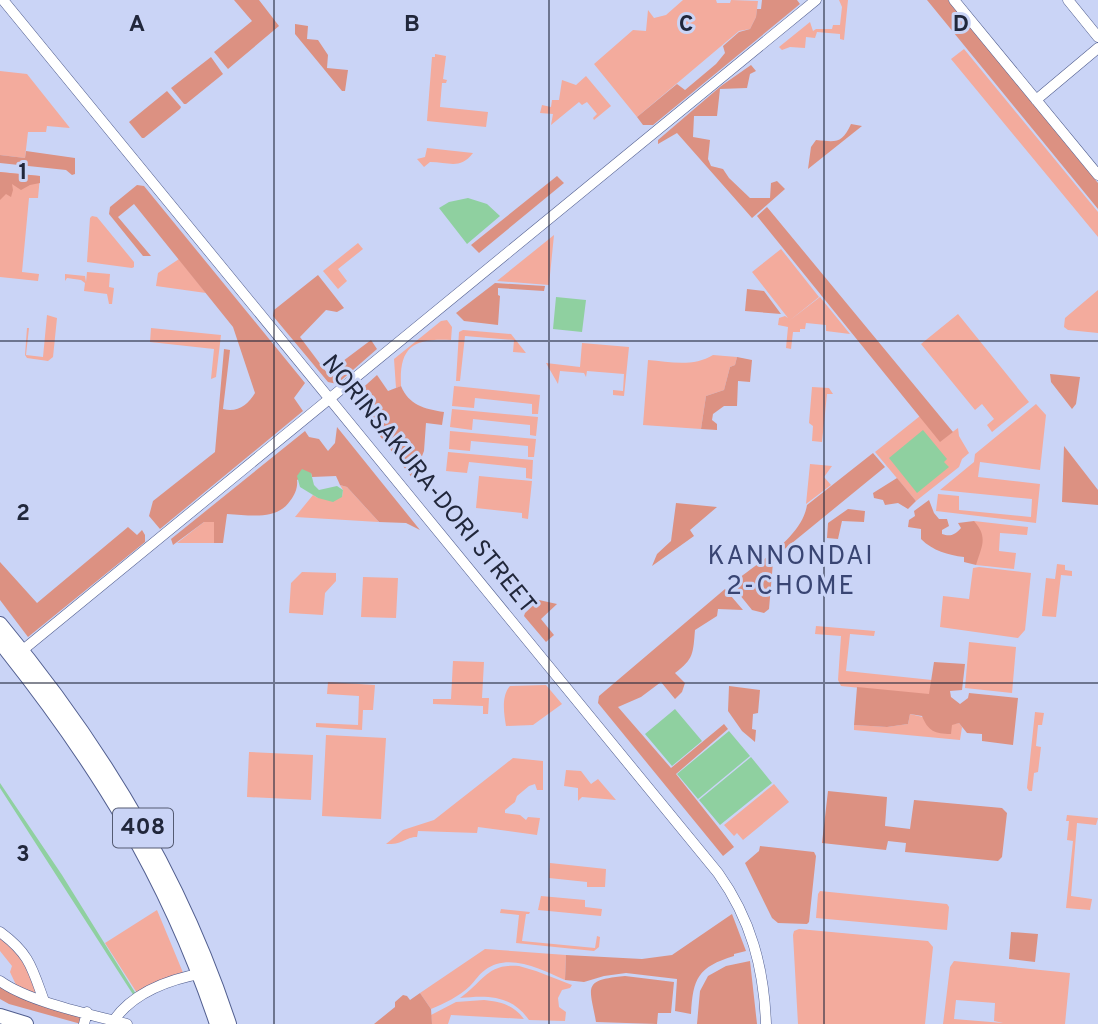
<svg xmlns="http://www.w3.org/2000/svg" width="1098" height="1024" viewBox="0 0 1098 1024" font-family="Overpass,sans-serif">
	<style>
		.green { fill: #f3ab9d; fill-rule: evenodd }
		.forest { fill: #dc9182 }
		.water { fill: #8fd0a0 }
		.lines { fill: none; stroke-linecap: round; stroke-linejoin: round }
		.minor-casing { stroke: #515e8f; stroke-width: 11 }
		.highway-casing { stroke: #515e8f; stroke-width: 16 }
		.minor { stroke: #fff; stroke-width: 10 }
		.highway { stroke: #fff; stroke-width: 14 }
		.grid { fill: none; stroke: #21273b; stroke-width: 2; stroke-opacity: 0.55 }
		.labels { text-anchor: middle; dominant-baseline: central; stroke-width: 6; stroke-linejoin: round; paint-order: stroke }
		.shield { fill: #cad4f6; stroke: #545b73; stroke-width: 2 }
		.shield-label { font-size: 23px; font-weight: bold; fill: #21273b }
		.street-label { font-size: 24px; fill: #21273b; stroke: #cad4f6 }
		.neighbourhood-label { font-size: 26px; letter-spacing: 2px; fill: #394573; stroke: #cad4f6 }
		.grid-label { font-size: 23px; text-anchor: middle; font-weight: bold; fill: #21273b; stroke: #cad4f6; stroke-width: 6; stroke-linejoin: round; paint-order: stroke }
	</style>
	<rect width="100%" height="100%" fill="#cad4f6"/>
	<!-- green -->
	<path class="green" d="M683 0H716L717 3H730L731 0 758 1 756 17 750 29 739 31 637 117 594 64 633 30 646 31 648 10 654 18 666 15Z
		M839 0H848L844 40 840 39V34L817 32 815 38 806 37 805 48 790 47 782 50 779 47 810 22 813 31 816 29H832L833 25H840L842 7Z
		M964 49 1098 212V237L951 59Z
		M435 54 446 56 443 79 447 80 446 83H442L440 107 488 112 486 127 427 121 432 57H435Z
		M0 71 27 74 70 128 47 126 46 132H28L25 158 0 155Z
		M586 76 611 106 594 120 593 118 597 114 587 102 582 105 579 102 551 125 553 114 540 113 542 105 551 107 552 100H559L562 80 576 85Z
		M427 148 473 153C460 170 449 162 430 162L424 167 417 159 425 157Z
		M0 172 40 176 38 198H29L22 272 39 274 38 281 0 277Z
		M92 216 97 217 134 262V267L132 268 87 262 90 218Z
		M554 235 549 285 497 281Z
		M358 243 363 249 338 269 347 281 338 289 323 271Z
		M781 249 819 297 789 321 820 297 850 334 826 331V325L806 323 805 329H800V332H793L791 349 786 348 788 327 778 325 779 318 785 316 788 318 752 272Z
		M179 259 206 293 156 286 158 273Z
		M87 272 110 274 109 287 114 288 112 304H109L107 294 84 291 85 283 81 280 67 278 65 281V274L85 276 86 282Z
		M1098 290V333L1068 330 1064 327 1065 318Z
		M958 314 1029 402 992 432 987 425 994 419 982 404 975 410 921 344Z
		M47 315 57 318 53 357 48 361 27 358 25 355 27 328H29L26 355 43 357Z
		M447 320 452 327 451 340C413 338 399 347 401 386L396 388 394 359 441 321Z
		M151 328 221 335 216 377 211 379 214 349 150 342Z
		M463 330 511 334 526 353 513 352 514 340 465 336 460 381H456L459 332Z
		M582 343 629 347 624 396 613 395V390L623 391 624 374 587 371 586 377 584 373 560 371 558 384 546 363 580 367Z
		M713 355 737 357 735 365 730 367 724 390 706 396 701 429 643 425 648 360C670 362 694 367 713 355Z
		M454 386 540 395 538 414H532V404L475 398 474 408 452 406Z
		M812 387 829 388 833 394H827L822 442 812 441 813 426 809 423Z
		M1036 404 1046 415 1040 470 980 462 978 477 1040 484 1036 523 936 511 938 494 959 496V510L1031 517 1032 499 940 490 974 462 975 454Z
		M452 409 538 417 536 436 530 435V425L473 419 472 430 450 427Z
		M920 416 940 441 958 428 959 436 969 453 962 459 959 467 916 501 875 452Z
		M450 431 536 439 534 457H528V446L471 441 470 451 449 449Z
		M448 452 533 460 532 479 526 478V468L469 462 467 473 446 471Z
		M810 464 832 466 824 477 831 485 806 504Z
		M479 476 532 481 528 519 522 518V513L476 508Z
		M340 485 347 487 379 522 295 517 313 495 318 498 342 497 343 490Z
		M974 521 1028 527 1027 535 1000 533 999 551 1016 553 1014 569 976 565Z
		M204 522H215L214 543H177Z
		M1057 564 1065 565V570L1072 571V576L1061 575 1056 617 1042 616 1046 578 1055 579Z
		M979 567 1031 573 1025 630 1018 638 940 627 943 596 969 599 973 568Z
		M302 572 336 573V581L325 593 323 615 289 613 291 583Z
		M363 577 398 578 396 618 361 617Z
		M816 626 875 631 874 636 850 634 846 671 932 680 930 695 841 686 838 680 841 636 815 634Z
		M969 642 1016 647 1012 693 965 688Z
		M453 661 484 662 482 698H489L488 714H483V706L433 704V699H451Z
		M328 682 375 685 373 710H363L362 730 316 727V723L358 725 359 696 327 694Z
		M546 685 562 704 533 725 506 726C504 714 501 696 510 686Z
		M1035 712 1044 713 1042 725H1038L1036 746 1041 747 1038 772 1034 773 1032 791H1029L1027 788Z
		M910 714 952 724 959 723 962 727 960 740 854 730V725L887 727 908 724Z
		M326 735 386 738 381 819 322 816Z
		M249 752 313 755 311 800 247 797Z
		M513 758 543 761V790H537L535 784 529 786 517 796 515 802 505 810V813L520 815 526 820 528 817 540 818 537 835 478 827 477 833 418 831 417 837C405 837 403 845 386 844L403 830 434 820Z
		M566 770 581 771 591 784 598 779 616 800 582 797 578 801V788L564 786Z
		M774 784 789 802 743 840 737 833 734 836 724 825Z
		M1067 815 1098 818 1096 825 1077 823 1071 896 1092 899 1090 910 1066 908 1073 841 1067 840 1069 821H1066Z
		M550 863 606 869 605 887H587V882L549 878Z
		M820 891 947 904 949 907 947 930 816 918 818 894Z
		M541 896 585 900V907L602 909 601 916 538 910Z
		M501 909 530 912 529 914H526L522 941 595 948 597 936 600 937 599 947 594 951 516 943 519 915 500 913Z
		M157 910 184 975 137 993 105 943Z
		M799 929 928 941 933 947 925 1024H798L793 935 794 931Z
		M0 935 24 958 39 995 17 987 10 972 12 966 0 951Z
		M485 949 566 955 565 980C542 970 509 952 485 970 479 974 475 981 470 986 458 997 445 1003 431 1009L420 993Z
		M954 961 1070 973 1065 1024H943L950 967ZM956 1000 995 1003 994 1021 1003 1023 954 1019Z
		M519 966 536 971 572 985 570 988 562 990 558 998 559 1007 566 1012 565 1021 529 1020C511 995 488 995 460 998 483 982 487 963 519 966Z
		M484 1000C502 1002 513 1005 524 1019L451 1015 448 1024H432L431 1015 456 1002Z"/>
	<!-- forest -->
	<path class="forest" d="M234 0H259L279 26 228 69 214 52 252 21Z
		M762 0H797L800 4 653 125H643L637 117 677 84 685 90 716 64 725 53 723 46 739 32 750 29 756 17 757 9H761Z
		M927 0H948L1098 183V209Z
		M295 24 308 26 307 39 318 40 328 55 327 68 348 70 345 91H342L295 34Z
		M211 57 223 74 186 104H184L171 88Z
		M751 65 756 71 750 74 747 88 720 89 717 116H694L693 137 710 140 708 159 711 166 723 169 729 178 750 198H770L771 183 777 181 785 189 752 218 677 133 658 144V140L721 86Z
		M167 91 181 107 180 109 144 138H142L129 122Z
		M851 124 862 126 808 169 811 147 816 140C836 142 842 144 851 124Z
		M26 151 75 158V174L72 175 66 170 0 163V155L25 158Z
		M0 172 40 176V183L30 185 21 190 12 184 13 190 11 197 6 194 0 200Z
		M557 176 564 183 479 253 471 245Z
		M137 185 144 186 305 383 294 398 303 411 160 529 149 516 153 501 215 452 224 349 230 350 223 409C237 413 248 405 255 393L233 327 134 204 118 217 151 256H143L109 214 110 207Z
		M767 207 953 432 940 442 757 216Z
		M318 275 344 308 337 312 326 310 300 337 327 373 371 340 377 349 337 384 328 382 273 316 274 310Z
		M495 283 545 286 544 291 498 288V295L500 296 498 325 464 321 456 313Z
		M747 289 764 291 781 314 745 311Z
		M737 357 752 360 750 382 738 381 737 406H724L713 414 712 420 717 424V430L701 429 706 396 724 390 730 367 735 365Z
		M1050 374 1080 377 1076 404 1072 409 1051 382Z
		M377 375 388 391 401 386C409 405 424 409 444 412L442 425 426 423 424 451 413 479 363 414 368 403 366 397 357 393Z
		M337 427 420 530 406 523 379 522 347 487 340 485 336 476 312 477 311 473 297 480C298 487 295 495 290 501 276 521 250 515 227 514L223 543H214V522H204L173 545 171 539 305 431 309 437 319 439 328 451 335 443Z
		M1064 446 1098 490V505L1062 502Z
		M873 453 885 467 781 552 773 562 769 609 764 613 752 610 731 584C756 564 802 538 807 505Z
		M897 478 916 501 908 509 898 503 885 505 883 500 874 498 873 493Z
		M929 500 934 513 939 519H947L949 526 942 530V534C950 537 955 535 961 528L958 523 974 521C989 538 981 547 976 565L964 562V557C948 555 933 551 921 539V529L908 527 909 520 915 516 914 511Z
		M676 503 717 507 690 530 694 536 652 566 657 554 671 541Z
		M848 509 865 511 864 522 842 521 838 539 827 538 828 523Z
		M128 527 137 535 142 530 145 535V542L28 637 0 600V562L37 603Z
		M725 589 743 610 718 609 717 616 695 630C693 653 694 659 675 673L685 683 682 692 675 699 661 682 641 697 618 707 671 768 724 724 728 729 676 774 734 847 723 856 598 703 599 696Z
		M539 600 557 604 541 619 554 635 546 642 524 616 525 613Z
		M934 662 965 664 962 690 950 691 951 697 960 704 968 698 969 693 1018 698 1013 745 982 741V734L967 733 959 723 952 725 951 734C935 734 928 731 922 716L910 714 908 724 887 727 854 725 857 687 929 694Z
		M729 686 760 690 758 713 753 714 752 729 756 730 755 742 742 731 728 711Z
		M828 791 887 797 885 826 910 829 914 800 1002 808 1007 813 1002 857 998 861 905 852 906 843 888 841 886 850 822 843Z
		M760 846 814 852 816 856 809 922 807 924 778 923 772 918 745 863 759 851Z
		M732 914 746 951 734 954V956C698 967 693 978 691 1014L675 1011 677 979 626 973 604 976 584 982 565 980 566 955 642 959 672 955Z
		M1011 932 1038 934 1035 962 1009 959Z
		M750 961 757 1024H697L700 991 708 976 726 966Z
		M625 976 674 982 671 1013H658L657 1024 596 1022C590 987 581 980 625 976Z
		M0 984 83 1014 81 1024 9 1004 0 999Z
		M420 993 431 1009 432 1024H374L395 1007V1002L403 995 407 996 410 1000Z"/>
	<!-- water -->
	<path class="water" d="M468 198 487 204 500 216 467 244 439 208 449 202Z
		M556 297 586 300 582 332 553 329Z
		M923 430 947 459 944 462 949 467 917 493 889 458Z
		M302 469 311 473 314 485 319 490 337 486 343 490 342 497 333 502 318 498 300 487 297 476Z
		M675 709 702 741 672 766 645 734Z
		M729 731 750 756 698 799 677 774Z
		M751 757 772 783 720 825 699 800Z
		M0 783 62 875 136 994 134 996 0 788Z"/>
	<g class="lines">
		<!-- minor casing -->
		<g class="minor-casing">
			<path id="minor" d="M3 0 718 873C751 919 764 968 766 1024
				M954 0 1098 175
				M1068 0 1098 37
				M1036 100 1098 48
				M18 654 816 0
				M0 932C30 954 32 968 44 1001
				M0 981C29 1002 92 1015 127 1024
				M114 1020C134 992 170 979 204 973
				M84 1024 87 1012"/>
		</g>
		<!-- highway casing -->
		<g class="highway-casing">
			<path id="highway" d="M0 624C100 744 180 875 229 1024
				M0 642C96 762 168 877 217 1024
				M0 1016 26 1024"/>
		</g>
		<!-- minor -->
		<use href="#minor" class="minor"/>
		<!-- highway -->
		<use href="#highway" class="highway"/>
	</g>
	<!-- grid -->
	<path class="grid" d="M274 0V1024M549 0V1024M824 0V1024M0 341H1098M0 683H1098"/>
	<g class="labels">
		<!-- shield labels -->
		<rect class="shield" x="113" y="808.5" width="60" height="39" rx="5"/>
		<g class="shield-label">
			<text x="143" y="828">408</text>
		</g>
		<!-- street labels -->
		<g class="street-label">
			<text transform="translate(428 485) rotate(51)">NORINSAKURA-DORI STREET</text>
		</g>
		<!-- neighbourhood labels -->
		<g class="neighbourhood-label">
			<text x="791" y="557">KANNONDAI<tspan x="791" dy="30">2-CHOME</tspan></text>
		</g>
	</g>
	<g class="grid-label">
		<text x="137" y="31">A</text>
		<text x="412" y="31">B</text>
		<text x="686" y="31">C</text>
		<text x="961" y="31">D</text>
		<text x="23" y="179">1</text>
		<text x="23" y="520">2</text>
		<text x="23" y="861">3</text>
	</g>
</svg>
